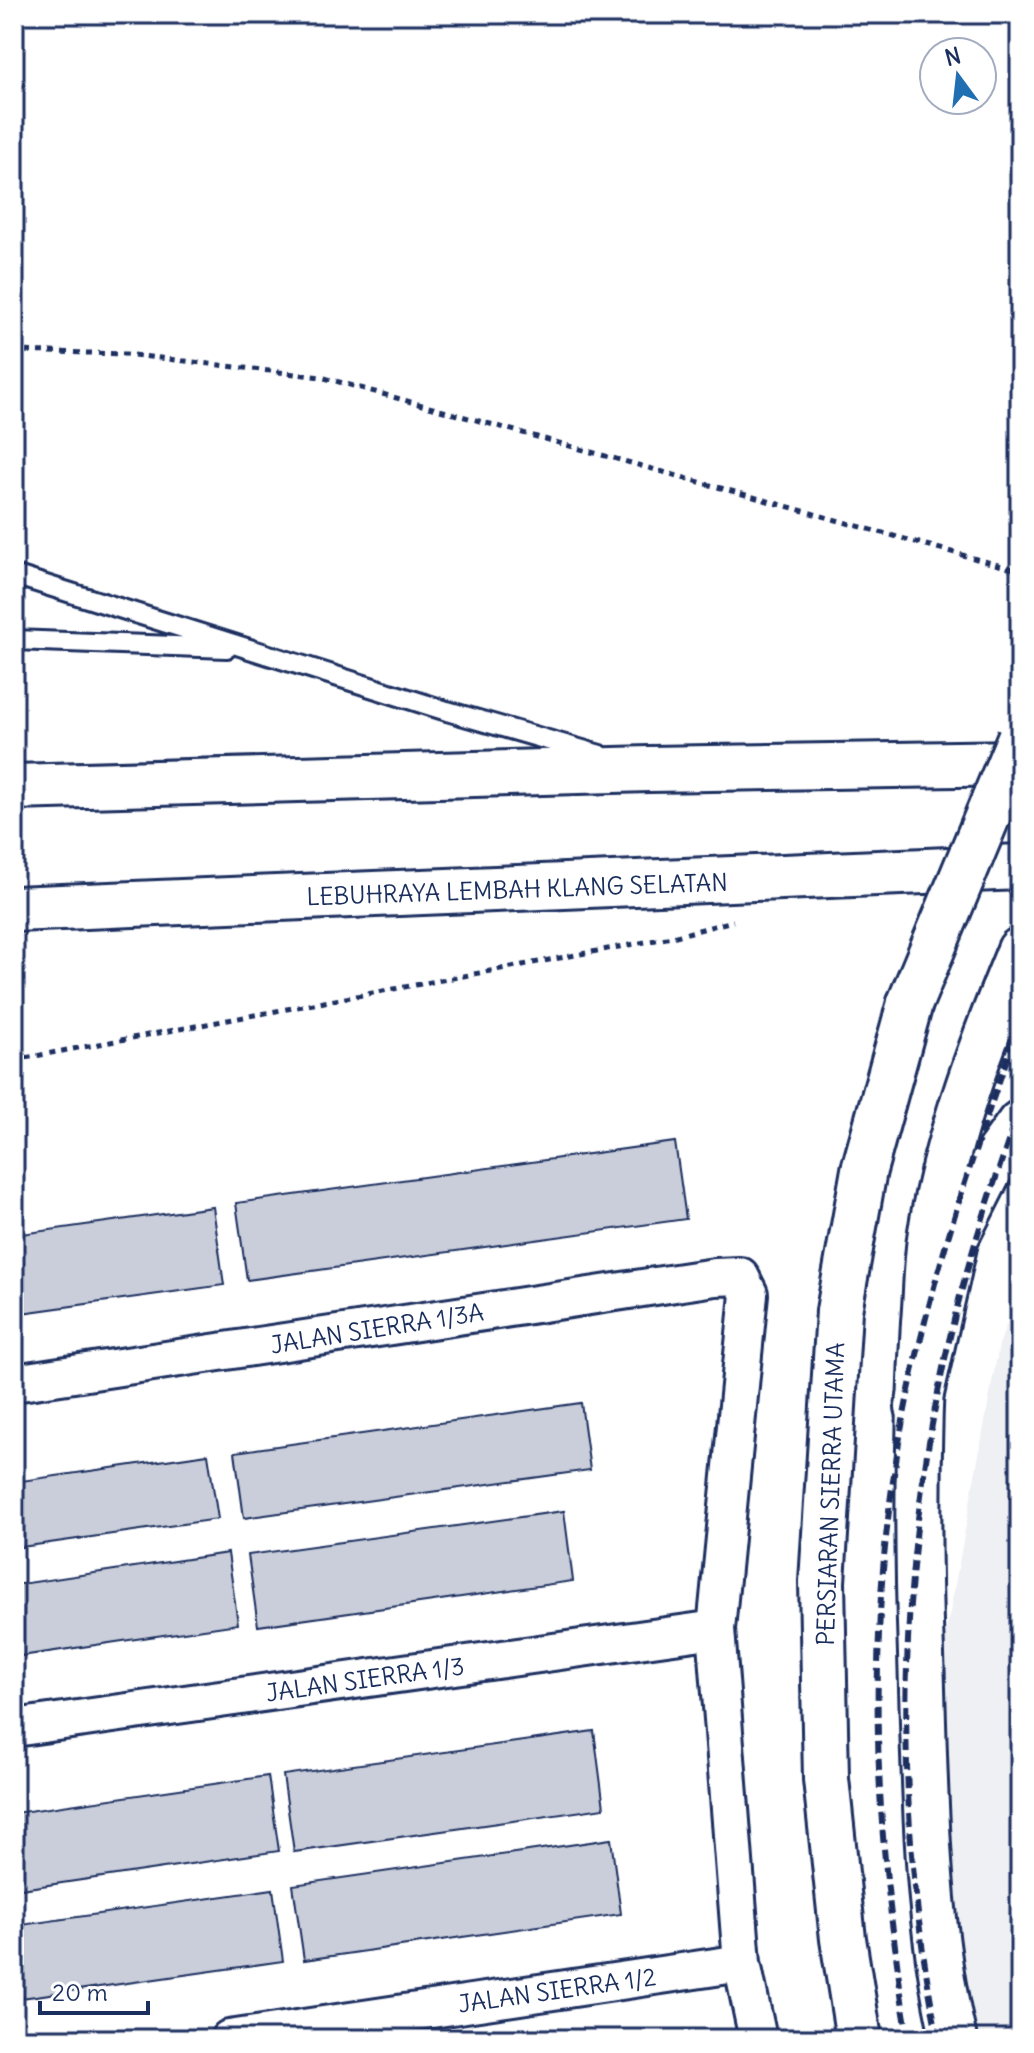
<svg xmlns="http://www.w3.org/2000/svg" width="1034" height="2053" viewBox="0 0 1034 2053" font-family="Delius,sans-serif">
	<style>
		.built { fill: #eff0f4 }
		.building { fill: #caceda; stroke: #1b2f5e; stroke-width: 2 }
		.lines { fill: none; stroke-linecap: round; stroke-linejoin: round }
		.lane-casing { stroke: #1b2f5e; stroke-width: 24 }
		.street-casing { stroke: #1b2f5e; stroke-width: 42 }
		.secondary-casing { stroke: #1b2f5e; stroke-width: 50 }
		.highway-casing { stroke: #1b2f5e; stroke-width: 50 }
		.path { stroke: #1b2f5e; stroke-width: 5; stroke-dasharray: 6 6; stroke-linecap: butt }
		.lane { stroke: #fff; stroke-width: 18 }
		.street { stroke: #fff; stroke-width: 36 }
		.secondary { stroke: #fff; stroke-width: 44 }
		.highway { stroke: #fff; stroke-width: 44 }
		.rail { stroke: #1b2f5e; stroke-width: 6; stroke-dasharray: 12 6; stroke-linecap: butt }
		.secondary-bridge-casing { stroke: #1b2f5e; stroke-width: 50; stroke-linecap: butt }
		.secondary-bridge { stroke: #fff; stroke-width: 44 }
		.labels { text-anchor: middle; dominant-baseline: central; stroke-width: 7; stroke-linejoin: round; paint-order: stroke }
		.street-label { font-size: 24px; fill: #1b2f5e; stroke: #fff }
	</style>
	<rect width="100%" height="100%" fill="#fff"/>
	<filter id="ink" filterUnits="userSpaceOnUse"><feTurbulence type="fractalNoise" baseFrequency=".0125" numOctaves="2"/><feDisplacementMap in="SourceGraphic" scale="16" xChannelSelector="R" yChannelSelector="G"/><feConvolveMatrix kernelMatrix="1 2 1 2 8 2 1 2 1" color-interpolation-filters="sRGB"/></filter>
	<g filter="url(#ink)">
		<!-- built -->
		<path class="built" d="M1020 1287V2039H976L946 1916 945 1639 999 1345Z"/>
		<!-- building -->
		<path class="building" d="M675 1142 686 1219 247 1280 236 1203Z
			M213 1207 224 1285 14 1314V1235Z
			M581 1403 590 1470 244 1518 235 1452Z
			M208 1454 218 1519 14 1548V1482Z
			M564 1511 573 1581 258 1626 248 1555Z
			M228 1553 238 1624 14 1657V1585Z
			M594 1731 604 1808 294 1852 283 1775Z
			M268 1776 279 1851 14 1890V1813Z
			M611 1839 621 1914 304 1960 293 1885Z
			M273 1889 283 1961 14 1999V1926Z"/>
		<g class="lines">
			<!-- lane casing -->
			<g class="lane-casing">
				<path id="lane" d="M14 575 447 711 600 755
					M14 640 227 648"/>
			</g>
			<!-- street casing -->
			<g class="street-casing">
				<path id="street" d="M14 1383 715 1277 740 1276 749 1294 716 1629 742 1963 758 2039
					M14 1728 716 1629
					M229 2039 742 1963"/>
			</g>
			<!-- secondary casing -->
			<g class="secondary-casing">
				<path id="secondary" d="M859 2039 843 1939 826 1779 822 1582 839 1311 864 1170 910 1003
					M954 2039C925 1920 925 1777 921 1654 917 1543 917 1433 924 1322 927 1290 926 1257 932 1226 948 1131 984 1038 1020 950"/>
			</g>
			<!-- highway casing -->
			<g class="highway-casing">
				<path id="highway" d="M14 787 649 769 1020 763
					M14 909 1020 867
					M918 1407 956 1237 999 1152 1020 1123"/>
			</g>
			<!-- path -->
			<path class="path" d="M14 351 125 354 321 377 1020 571
				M14 1060 672 937 733 921"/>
			<!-- lane -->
			<use href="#lane" class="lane"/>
			<!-- street -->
			<use href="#street" class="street"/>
			<!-- secondary -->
			<use href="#secondary" class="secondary"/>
			<!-- highway -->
			<use href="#highway" class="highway"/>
			<!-- rail -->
			<path class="rail" d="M909 2039C901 2003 898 1967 893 1931 868 1742 872 1545 916 1359 942 1245 980 1133 1020 1023
				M938 2039C889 1793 897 1539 960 1296 977 1232 999 1169 1020 1106"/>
			<!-- secondary-bridge casing -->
			<g class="secondary-bridge-casing">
				<path id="secondary-bridge" d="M910 1003 1020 738"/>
			</g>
			<!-- secondary-bridge -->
			<use href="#secondary-bridge" class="secondary-bridge"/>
		</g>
	</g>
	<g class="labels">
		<!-- street labels -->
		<g class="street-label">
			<text transform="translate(517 889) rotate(-2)">LEBUHRAYA LEMBAH KLANG SELATAN</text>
			<text transform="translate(377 1328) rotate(-9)">JALAN SIERRA 1/3A</text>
			<text transform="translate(830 1494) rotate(-88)">PERSIARAN SIERRA UTAMA</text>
			<text transform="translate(365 1679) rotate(-8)">JALAN SIERRA 1/3</text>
			<text transform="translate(557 1990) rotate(-8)">JALAN SIERRA 1/2</text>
		</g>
	</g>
	<!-- margin -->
	<rect width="1034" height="2053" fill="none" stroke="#fff" stroke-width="48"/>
	<rect x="24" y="24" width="986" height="2005" fill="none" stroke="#1b2f5e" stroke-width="3" filter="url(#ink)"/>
	<!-- north arrow -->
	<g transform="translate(958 76) rotate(345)"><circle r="38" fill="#ffffff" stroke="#a4acbf" stroke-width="2"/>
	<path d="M0-6L14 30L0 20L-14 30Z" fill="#1f6fb2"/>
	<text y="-12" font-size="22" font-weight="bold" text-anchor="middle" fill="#1b2f5e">N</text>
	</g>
	<!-- scale -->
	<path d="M40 2001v12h108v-12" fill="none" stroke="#1b2f5e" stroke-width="4"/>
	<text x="52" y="2001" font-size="24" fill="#1b2f5e" stroke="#ffffff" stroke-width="6" paint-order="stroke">20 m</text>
</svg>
